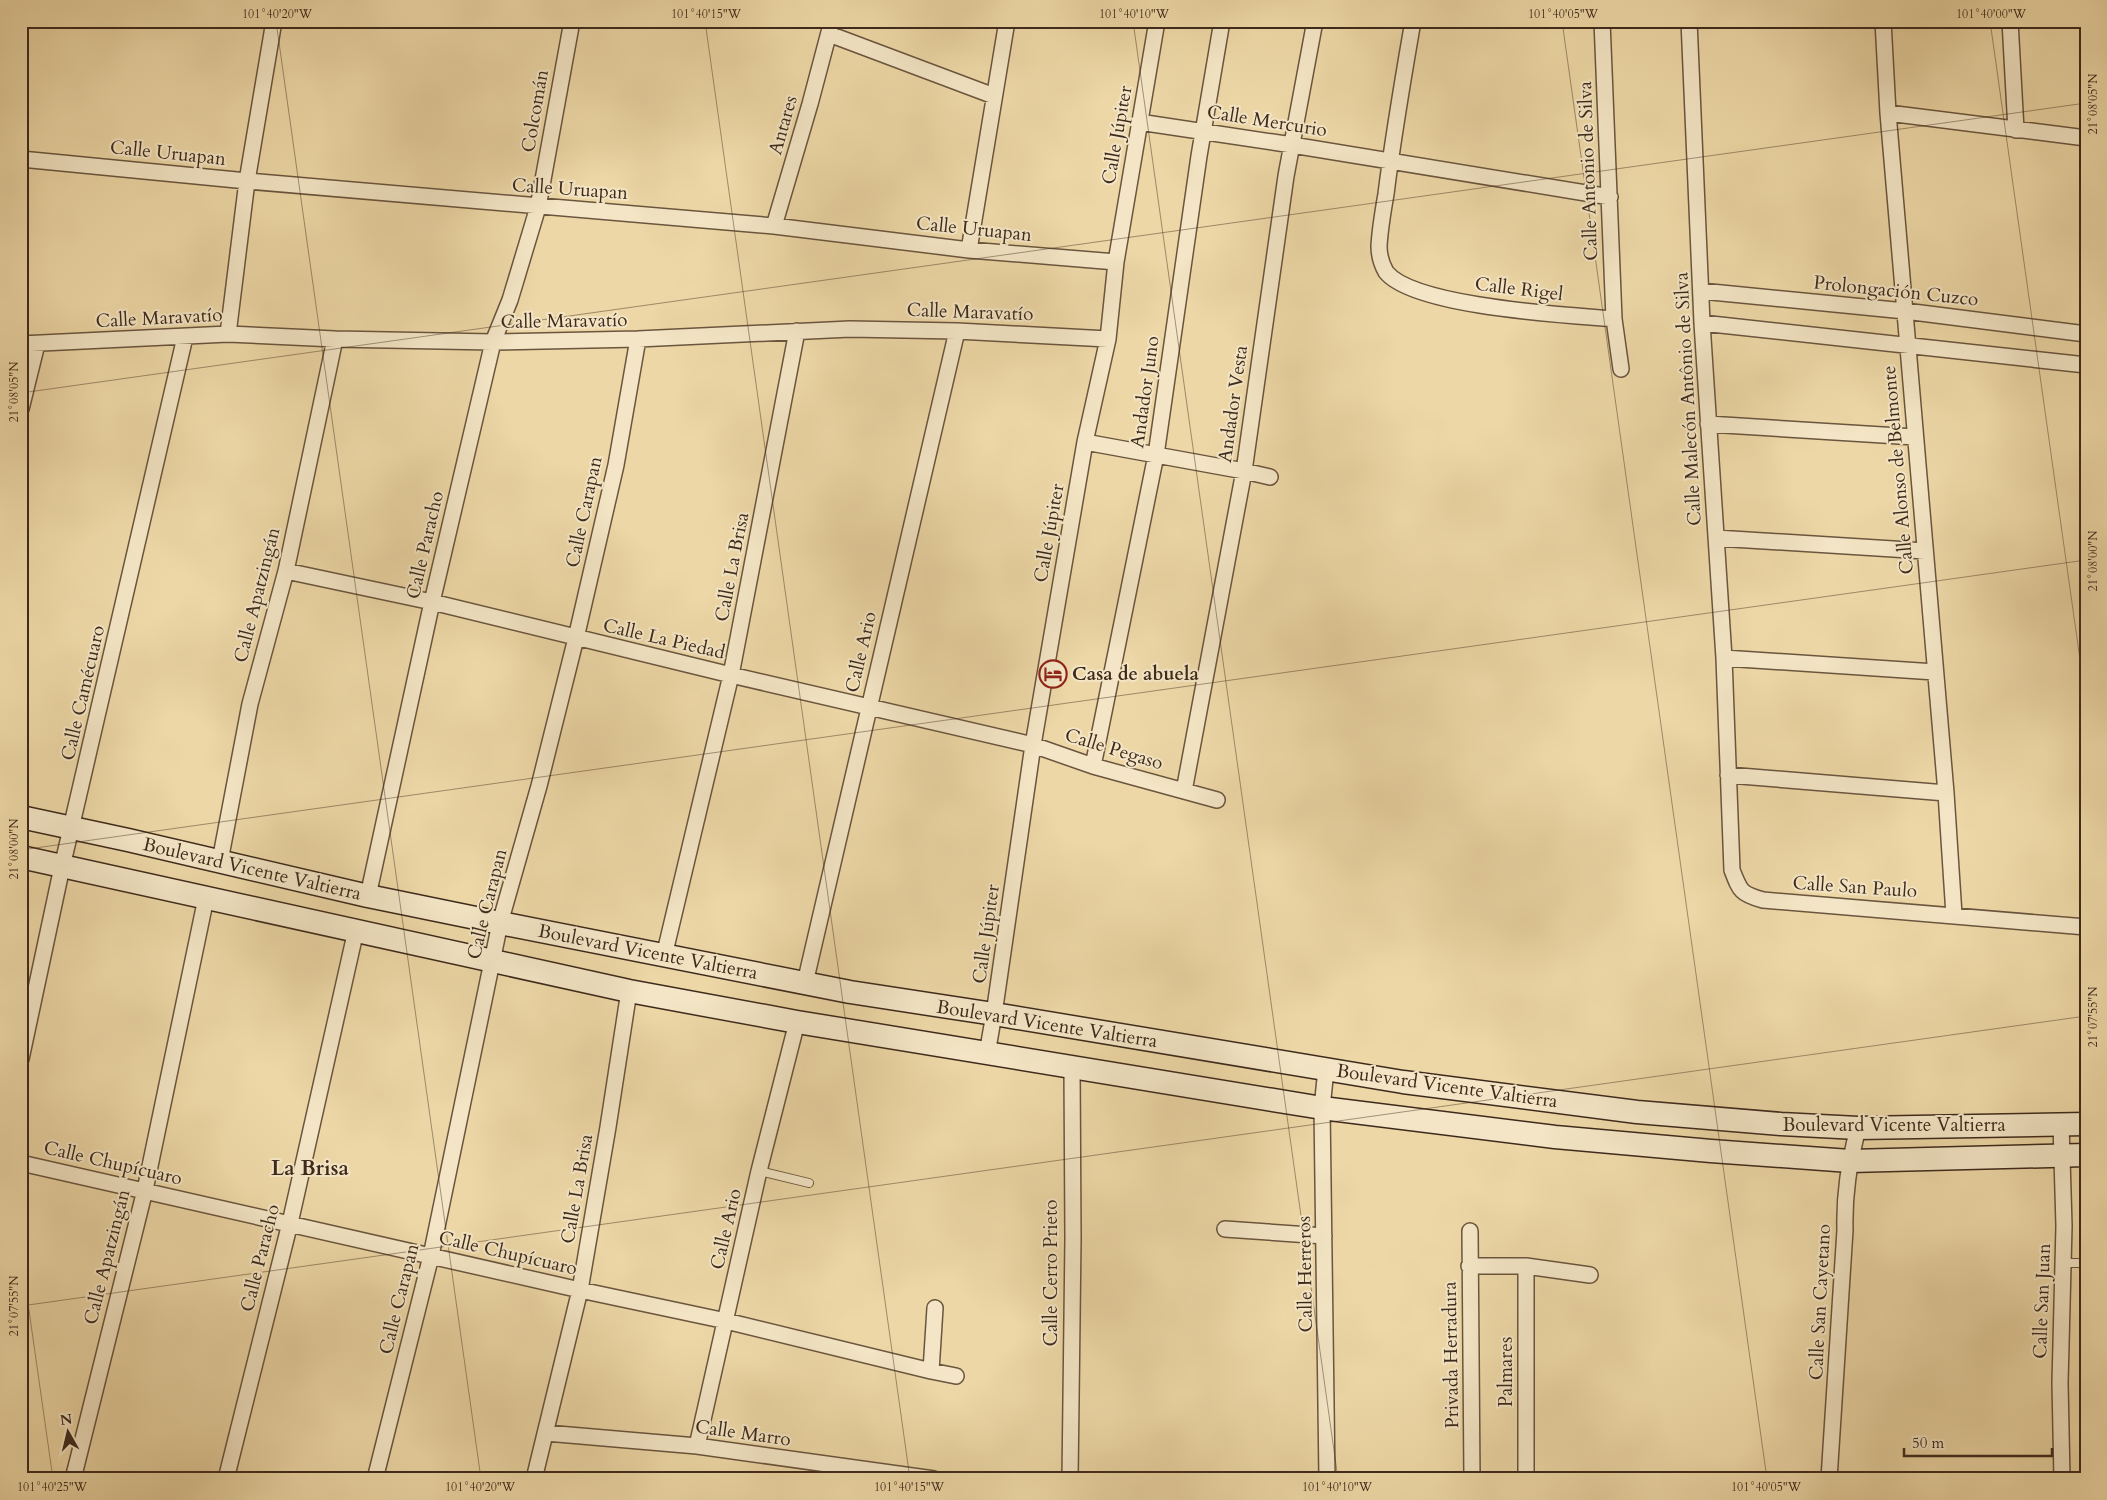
<svg xmlns="http://www.w3.org/2000/svg" width="2107" height="1500" viewBox="0 0 2107 1500" font-family="Cardo,serif">
	<style>
		.lines { fill: none; stroke-linecap: round; stroke-linejoin: round }
		.service-casing { stroke: #6a553e; stroke-width: 10 }
		.minor-casing { stroke: #6a553e; stroke-width: 18 }
		.secondary-casing { stroke: #3e2a1c; stroke-width: 25 }
		.service { stroke: #f3e5c5; stroke-width: 8 }
		.minor { stroke: #f3e5c5; stroke-width: 15 }
		.secondary { stroke: #f3e5c5; stroke-width: 22 }
		.ticks { fill: none; stroke: #3e2a1c; stroke-width: 1; stroke-opacity: 0.45 }
		.labels { text-anchor: middle; dominant-baseline: central; stroke-width: 4; stroke-linejoin: round; paint-order: stroke }
		.street-label { font-size: 19px; fill: #3e2a1c; stroke: #f3e5c5 }
		.poi-label { font-size: 19px; font-weight: bold; fill: #3e2a1c; stroke: #f3e5c5; text-anchor: start }
		.quarter-label { font-size: 21px; font-weight: bold; fill: #3e2a1c; stroke: #f3e5c5 }
		.neatline { fill: none; stroke: #3e2a1c; stroke-width: 2 }
		.ticks-label { font-size: 12px; text-anchor: middle; fill: #3e2a1c }
	</style>
	<rect width="100%" height="100%" fill="#edd7a6"/>
	<filter id="stains"><feTurbulence type="fractalNoise" baseFrequency=".004" numOctaves="4"/><feColorMatrix values="0 0 0 0 .2 0 0 0 0 .09 0 0 0 0 .02 0 0 0 .5 -.17"/></filter>
	<radialGradient id="worn" r=".72"><stop offset=".6" stop-color="#630" stop-opacity="0"/><stop offset="1" stop-color="#630" stop-opacity=".3"/></radialGradient>
	<g class="lines">
		<!-- service casing -->
		<g class="service-casing">
			<path id="service" d="M759 1171 809 1183
				M2063 1263H2086"/>
		</g>
		<!-- minor casing -->
		<g class="minor-casing">
			<path id="minor" d="M1413 21C1403 79 1393 136 1386 194 1383 211 1380 229 1379 246 1379 254 1382 265 1386 272 1414 307 1567 315 1614 319
				M1602 21 1614 319 1621 369
				M1689 21 1702 323 1724 658 1732 870C1740 891 1741 894 1763 900L2086 927
				M1883 21 1888 113 1946 793 1954 915
				M2010 21 2016 130
				M829 34 994 96
				M1888 113 2086 138
				M1139 122 1292 145 1610 197
				M21 159 247 181 774 226 969 250 1116 262
				M774 226 810 104 832 21
				M969 250 1007 21
				M1701 291 1905 311 2086 334
				M1702 323 2086 365
				M228 334 247 181 274 21
				M21 344 228 334 335 339 493 342 638 339 850 329 957 331 1108 339
				M21 409 37 344
				M1708 424 1915 437
				M1085 442 1244 471 1270 477
				M1716 538 1925 551
				M286 571 432 602 731 675 1033 745 1093 766 1217 800
				M1724 658 1935 672
				M1093 766 1156 455 1199 156 1222 21
				M1728 775 1946 793
				M1184 791 1244 471 1286 176 1315 21
				M220 861 250 704 286 571 335 339
				M368 896 432 602 493 342 510 300 538 207 572 21
				M664 956 731 675 797 331
				M805 983 957 331
				M987 1054 994 1014 1033 745 1085 442 1108 339 1116 262 1157 21
				M21 1059 62 867 185 337
				M1326 1069 1322 1108 1327 1479
				M2061 1124 2064 1226 2060 1383 2062 1479
				M21 1163 580 1290 726 1321 931 1371 956 1376
				M1225 1229 1324 1236
				M1470 1231 1472 1479
				M1469 1266H1526L1590 1275
				M1526 1266V1479
				M931 1371 935 1308
				M546 1433 697 1446 934 1479
				M697 1446 759 1171 797 1022
				M73 1479 145 1190 206 898
				M226 1479 290 1223 356 930
				M375 1479 431 1256 500 923 539 786 576 638 616 465 638 339
				M534 1479 580 1290 608 1127 629 991
				M1070 1479 1073 1239 1072 1067
				M1829 1479 1845 1230C1844 1194 1849 1164 1858 1128"/>
		</g>
		<!-- secondary casing -->
		<g class="secondary-casing">
			<path id="secondary" d="M21 817 128 840 368 896 500 923 850 992 994 1014 1403 1082 1637 1112 1781 1124 1858 1128 2086 1124
				M21 857 629 991 797 1022 1322 1108 1555 1137 1711 1151 1850 1161 2086 1155"/>
		</g>
		<!-- service -->
		<use href="#service" class="service"/>
		<!-- minor -->
		<use href="#minor" class="minor"/>
		<!-- secondary -->
		<use href="#secondary" class="secondary"/>
	</g>
	<!-- ticks -->
	<path class="ticks" d="M276 21 481 1479M705 21 910 1479M1133 21 1338 1479M1562 21 1767 1479M1990 21 2086 702M21 393 2086 103M21 850 2086 560M21 1254 53 1479M21 1306 2086 1016M2045 1479 2086 1473"/>
	<!-- icons -->
	<defs>
		<g id="hotel-ring" transform="scale(1.4375)"><circle r="9.5" fill="#f3e5c5" stroke="#8f2418" stroke-width="1.5"/><path d="M-6-4.5h1.5V1H6V5H4.5V3h-9V5H-6ZM-4 0a1.8 1.8 0 1 1 3.6 0ZM.5 0V-2.5h3Q6-2.5 6 0Z" fill="#8f2418"/></g>
	</defs>
	<g fill-rule="evenodd">
		<use href="#hotel-ring" x="1053" y="674"/>
	</g>
	<g class="labels">
		<!-- street labels -->
		<g class="street-label">
			<text transform="translate(535 111) rotate(-80)">Colcomán</text>
			<text transform="translate(1267 121) rotate(9)">Calle Mercurio</text>
			<text transform="translate(783 125) rotate(-74)">Antares</text>
			<text transform="translate(1117 135) rotate(-80)">Calle Júpiter</text>
			<text transform="translate(168 153) rotate(6)">Calle Uruapan</text>
			<text transform="translate(1588 171) rotate(-92)">Calle Antonio de Silva</text>
			<text transform="translate(570 189) rotate(4)">Calle Uruapan</text>
			<text transform="translate(974 229) rotate(6)">Calle Uruapan</text>
			<text transform="translate(1519 289) rotate(7)">Calle Rigel</text>
			<text transform="translate(1896 291) rotate(6)">Prolongación Cuzco</text>
			<text transform="translate(970 312) rotate(2)">Calle Maravatío</text>
			<text transform="translate(159 318) rotate(-3)">Calle Maravatío</text>
			<text transform="translate(564 321) rotate(-1)">Calle Maravatío</text>
			<text transform="translate(1145 392) rotate(-82)">Andador Juno</text>
			<text transform="translate(1688 399) rotate(-93)">Calle Malecón Antônio de Silva</text>
			<text transform="translate(1233 404) rotate(-82)">Andador Vesta</text>
			<text transform="translate(1898 470) rotate(-95)">Calle Alonso de Belmonte</text>
			<text transform="translate(584 512) rotate(-78)">Calle Carapan</text>
			<text transform="translate(1049 533) rotate(-80)">Calle Júpiter</text>
			<text transform="translate(425 545) rotate(-77)">Calle Paracho</text>
			<text transform="translate(732 567) rotate(-79)">Calle La Brisa</text>
			<text transform="translate(257 595) rotate(-76)">Calle Apatzingán</text>
			<text transform="translate(664 639) rotate(13)">Calle La Piedad</text>
			<text transform="translate(861 652) rotate(-77)">Calle Ario</text>
			<text transform="translate(83 693) rotate(-77)">Calle Camécuaro</text>
			<text transform="translate(1114 749) rotate(17)">Calle Pegaso</text>
			<text transform="translate(252 869) rotate(13)">Boulevard Vicente Valtierra</text>
			<text transform="translate(1855 887) rotate(4)">Calle San Paulo</text>
			<text transform="translate(487 904) rotate(-76)">Calle Carapan</text>
			<text transform="translate(986 934) rotate(-82)">Calle Júpiter</text>
			<text transform="translate(648 952) rotate(11)">Boulevard Vicente Valtierra</text>
			<text transform="translate(1047 1024) rotate(9)">Boulevard Vicente Valtierra</text>
			<text transform="translate(1447 1086) rotate(8)">Boulevard Vicente Valtierra</text>
			<text x="1894" y="1125">Boulevard Vicente Valtierra</text>
			<text transform="translate(113 1163) rotate(13)">Calle Chupícuaro</text>
			<text transform="translate(577 1189) rotate(-80)">Calle La Brisa</text>
			<text transform="translate(726 1229) rotate(-77)">Calle Ario</text>
			<text transform="translate(508 1253) rotate(13)">Calle Chupícuaro</text>
			<text transform="translate(107 1257) rotate(-76)">Calle Apatzingán</text>
			<text transform="translate(260 1258) rotate(-76)">Calle Paracho</text>
			<text transform="translate(1051 1273) rotate(-90)">Calle Cerro Prieto</text>
			<text transform="translate(1305 1274) rotate(-91)">Calle Herreros</text>
			<text transform="translate(399 1299) rotate(-76)">Calle Carapan</text>
			<text transform="translate(2042 1301) rotate(-88)">Calle San Juan</text>
			<text transform="translate(1820 1302) rotate(-87)">Calle San Cayetano</text>
			<text transform="translate(1451 1355) rotate(-91)">Privada Herradura</text>
			<text transform="translate(1506 1372) rotate(-90)">Palmares</text>
			<text transform="translate(743 1433) rotate(8)">Calle Marro</text>
		</g>
		<!-- poi labels -->
		<g class="poi-label">
			<text x="1072" y="674">Casa de abuela</text>
		</g>
		<!-- quarter labels -->
		<g class="quarter-label">
			<text x="310" y="1168">La Brisa</text>
		</g>
	</g>
	<!-- margin -->
	<rect width="2107" height="1500" fill="none" stroke="#edd7a6" stroke-width="55"/>
	<!-- north arrow -->
	<g transform="translate(68 1432) rotate(352)" stroke="#f3e5c5" stroke-width="4" paint-order="stroke">
	<path d="M0-4L9 19L0 12L-9 19Z" fill="#3e2a1c"/>
	<text y="-8" font-size="14" font-weight="bold" text-anchor="middle" fill="#3e2a1c">N</text>
	</g>
	<!-- scale -->
	<path d="M1904 1448v8h148v-8" fill="none" stroke="#3e2a1c" stroke-width="2.5"/>
	<text x="1912" y="1448" font-size="15" fill="#3e2a1c" stroke="#f3e5c5" stroke-width="4" paint-order="stroke">50 m</text>
	<rect x="28" y="28" width="2052" height="1444" class="neatline"/>
	<g class="ticks-label">
		<text x="277" y="18">101°40'20"W</text>
		<text x="706" y="18">101°40'15"W</text>
		<text x="1134" y="18">101°40'10"W</text>
		<text x="1563" y="18">101°40'05"W</text>
		<text x="1991" y="18">101°40'00"W</text>
		<text transform="translate(2093 104) rotate(-90)" y="4">21°08'05"N</text>
		<text transform="translate(14 392) rotate(-90)" y="4">21°08'05"N</text>
		<text transform="translate(2093 561) rotate(-90)" y="4">21°08'00"N</text>
		<text transform="translate(14 849) rotate(-90)" y="4">21°08'00"N</text>
		<text transform="translate(2093 1017) rotate(-90)" y="4">21°07'55"N</text>
		<text transform="translate(14 1306) rotate(-90)" y="4">21°07'55"N</text>
		<text x="52" y="1491">101°40'25"W</text>
		<text x="480" y="1491">101°40'20"W</text>
		<text x="909" y="1491">101°40'15"W</text>
		<text x="1337" y="1491">101°40'10"W</text>
		<text x="1766" y="1491">101°40'05"W</text>
	</g>
	<rect width="100%" height="100%" filter="url(#stains)"/>
	<rect width="100%" height="100%" fill="url(#worn)"/>
</svg>
